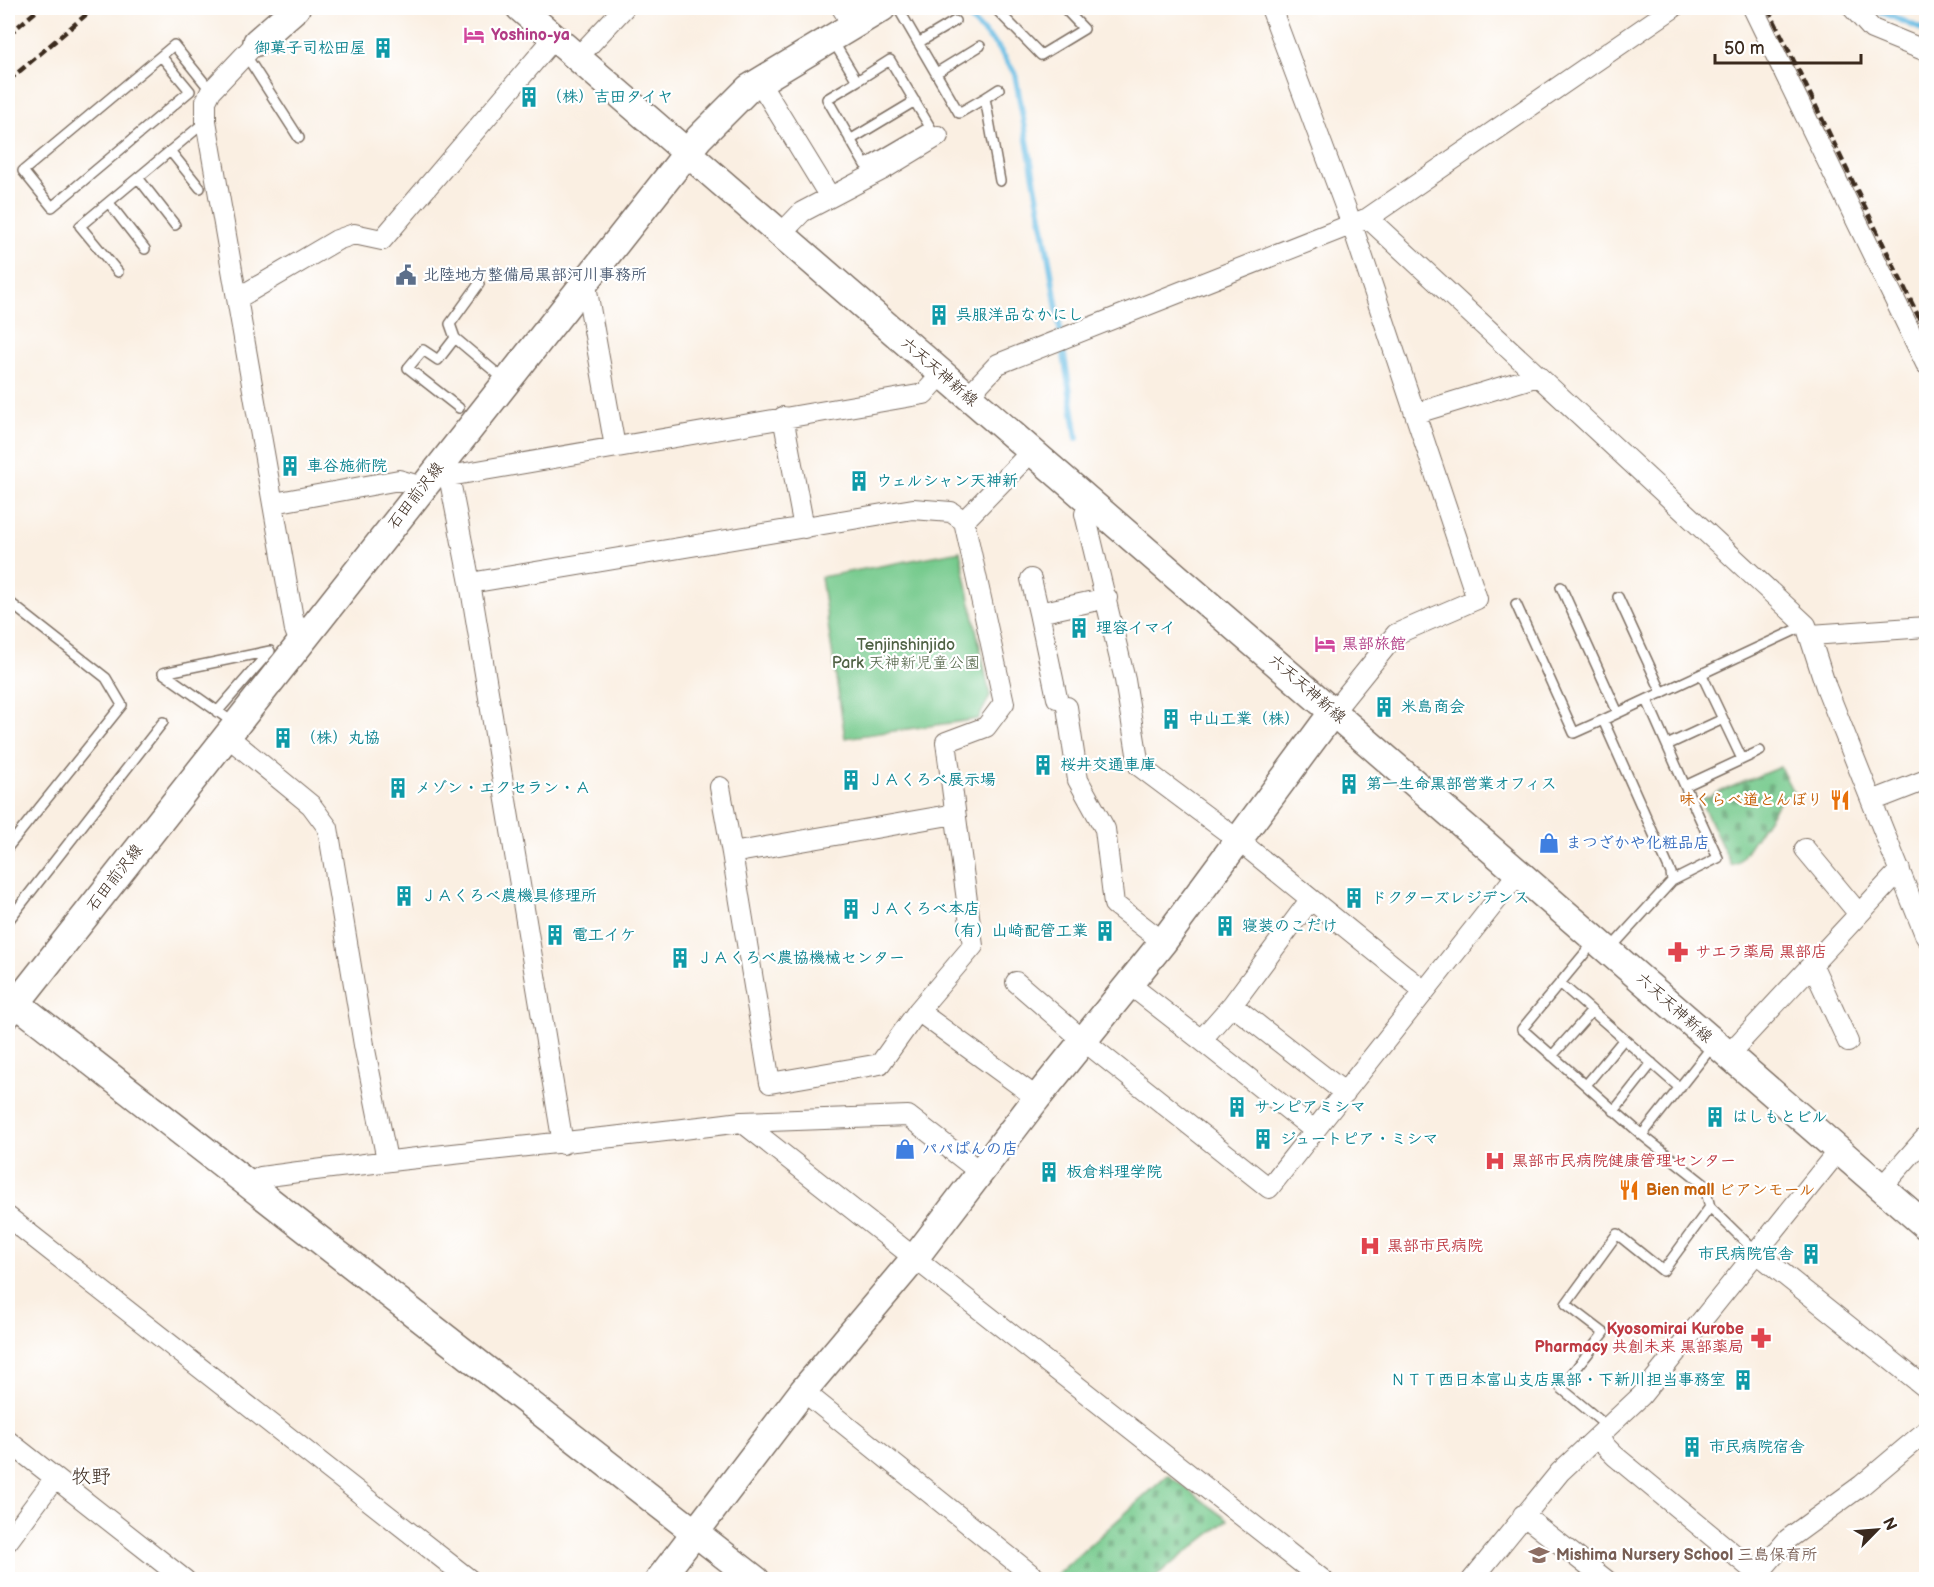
<svg xmlns="http://www.w3.org/2000/svg" width="1934" height="1587" viewBox="0 0 1934 1587" font-family="'Balsamiq Sans','Klee One',sans-serif">
	<style>
		.cemetery { fill: url(#cemetery-stones); stroke: #587a56; stroke-width: 1.5 }
		.green { fill: #76ca8d; stroke: #587a56; stroke-width: 1.5 }
		.lines { fill: none; stroke-linecap: round; stroke-linejoin: round }
		.stream { stroke: #66bce3; stroke-width: 6 }
		.lane-casing { stroke: #7e6f63; stroke-width: 12 }
		.street-casing { stroke: #7e6f63; stroke-width: 22 }
		.secondary-casing { stroke: #7e6f63; stroke-width: 30 }
		.lane { stroke: #fff; stroke-width: 9 }
		.street { stroke: #fff; stroke-width: 20 }
		.secondary { stroke: #fff; stroke-width: 27 }
		.rail { stroke: #3b2a1e; stroke-width: 4.5; stroke-dasharray: 9 4.5; stroke-linecap: butt }
		.labels { text-anchor: middle; dominant-baseline: central; stroke-width: 4.5; stroke-linejoin: round; paint-order: stroke }
		.hotel-label { font-size: 16px; font-weight: bold; fill: #b23c85; stroke: #fff; text-anchor: start }
		.culture-label { font-size: 16px; font-weight: bold; fill: #0d838f; stroke: #fff; text-anchor: start }
		.service-label { font-size: 16px; font-weight: bold; fill: #4e5e75; stroke: #fff; text-anchor: start }
		.street-label { font-size: 16px; fill: #3b2a1e; stroke: #fff }
		.park-label { font-size: 16px; fill: #506245; stroke: #fff }
		.food-label { font-size: 16px; font-weight: bold; fill: #c56008; stroke: #fff; text-anchor: end }
		.shop-label { font-size: 16px; font-weight: bold; fill: #366cbe; stroke: #fff; text-anchor: start }
		.health-label { font-size: 16px; font-weight: bold; fill: #be3a42; stroke: #fff; text-anchor: start }
		.education-label { font-size: 16px; font-weight: bold; fill: #785e54; stroke: #fff; text-anchor: start }
		.quarter-label { font-size: 20px; fill: #3b2a1e; stroke: #fff }
	</style>
	<defs>
		<pattern id="cemetery-stones" width="16" height="16" patternUnits="userSpaceOnUse" patternTransform="scale(1.5)"><rect width="16" height="16" fill="#76ca8d"/><path d="M2 7V4a2 2 0 0 1 4 0v3zM10 15v-3a2 2 0 0 1 4 0v3z" fill="#62a473"/></pattern>
	</defs>
	<rect width="100%" height="100%" fill="#fff"/>
	<filter id="ink" filterUnits="userSpaceOnUse"><feTurbulence type="fractalNoise" baseFrequency=".0167" numOctaves="2"/><feDisplacementMap in="SourceGraphic" scale="12" xChannelSelector="R" yChannelSelector="G"/><feConvolveMatrix kernelMatrix="1 2 1 2 8 2 1 2 1" color-interpolation-filters="sRGB"/></filter>
	<filter id="wash" filterUnits="userSpaceOnUse"><feTurbulence type="fractalNoise" baseFrequency=".008" numOctaves="4" result="noise"/><feDisplacementMap in="SourceGraphic" scale="24" xChannelSelector="R" yChannelSelector="G"/><feGaussianBlur stdDeviation="1.35" result="paint"/><feColorMatrix in="noise" values="0 0 0 0 0 0 0 0 0 0 0 0 0 0 0 0 0 1.4 0 .05"/><feComposite in="paint" operator="in"/></filter>
	<g filter="url(#wash)">
		<rect width="100%" height="100%" fill="#faefe2"/>
		<!-- cemetery -->
		<path class="cemetery" d="M1780 767 1794 794 1779 802 1739 862 1731 865 1700 800Z
			M1168 1475 1228 1520 1152 1579H1052Z"/>
		<!-- green -->
		<path class="green" d="M960 551 990 696 978 719 845 738 821 577Z"/>
		<g class="lines">
			<!-- stream -->
			<path class="stream" d="M960 8 998 47 1015 74 1051 271 1077 438
				M1873 8 1926 31"/>
		</g>
	</g>
	<g filter="url(#ink)">
		<g class="lines">
			<!-- lane casing -->
			<g class="lane-casing">
				<path id="lane" d="M898 8 959 113 985 98 1000 181
					M995 8 1041 55 1084 29 1064 8
					M833 41 857 81 827 99 865 165 930 127 890 60 857 81
					M918 43 955 21
					M245 54 299 138
					M161 56 190 91 52 207 23 171 174 45 211 91
					M936 73 980 46
					M985 98 999 89
					M850 140 915 101
					M171 152 200 188
					M139 179 175 225
					M109 203 145 249
					M118 272 80 226 206 121
					M455 338 450 324 479 284
					M459 408 408 368 423 350 438 360 455 338 506 381
					M1561 587 1618 713
					M1618 597 1662 693
					M8 601 106 678 122 705 8 847
					M1516 604 1574 733 1603 720
					M1702 675 1742 759
					M1647 700 1685 786 1760 751
					M217 712 270 651
					M234 723 163 673 270 651
					M1667 745 1723 719
					M1672 881 1718 858 1685 786
					M8 921 163 722
					M1595 941 1522 1029 1642 1135 1714 1044
					M1611 948 1672 881 1671 873 1603 720 1806 625
					M1560 983 1680 1088
					M1552 1056 1592 1011
					M1586 1085 1624 1039
					M1614 1111 1652 1063
					M1642 1135 1704 1184 1710 1207 1757 1253
					M1609 1428 1561 1388 1604 1333 1566 1304 1617 1234 1663 1271 1710 1207"/>
			</g>
			<!-- street casing -->
			<g class="street-casing">
				<path id="street" d="M842 8 852 24
					M1271 8 1352 225 1477 599 1396 634 1333 712
					M1753 8 1926 364
					M1853 8 1872 29 1926 51
					M257 42 211 91 206 101V121L295 630 300 643
					M578 57 624 8
					M759 81 830 197
					M1368 218 1806 625 1826 687 1926 937
					M781 234 802 212 882 170 938 136
					M585 280 615 447
					M238 298 337 240 354 234 382 240 555 37
					M968 396 998 364 1368 218 1673 8
					M1417 413 1538 376
					M783 417 804 528
					M1031 452 964 521 1004 703 986 727 946 742 973 946 918 1011 1037 1098
					M439 471 449 476 924 394 942 374
					M449 476 470 583 563 1144
					M1090 499 1085 514 1125 680 1139 766 1238 840 1423 990
					M274 503 399 480 423 487
					M1031 579 1039 613 1107 598
					M470 583 913 509 951 512 964 521
					M1039 613 1057 698
					M1811 635 1926 627
					M1067 707 1078 780 1105 829 1114 904 1163 942
					M227 736 311 805 328 828 364 1045 387 1160
					M720 787 732 853
					M1872 801 1926 780
					M1805 849 1859 914
					M1310 900 1232 1005 1345 1093
					M1812 964 1848 1042
					M1016 982 1084 1041 1269 1188 1519 872
					M1129 984 1201 1040 1232 1005
					M918 1011 880 1064 770 1083 732 853 955 814
					M1201 1040 1315 1131
					M1727 1056 1900 870
					M742 1122 908 1116 980 1172
					M250 1184 261 1177C421 1155 582 1142 742 1122L1323 1580
					M1881 1188 1926 1137
					M8 1217 470 1580
					M1757 1253 1926 1388
					M803 1391 1038 1580
					M1598 1439 1615 1456 1765 1580
					M8 1441 185 1580
					M1523 1515 1606 1580
					M8 1541 55 1478
					M1472 1580 1560 1472 1641 1396 1838 1151
					M1753 1580 1788 1539 1862 1485 1926 1431"/>
			</g>
			<!-- secondary casing -->
			<g class="secondary-casing">
				<path id="secondary" d="M520 8 1926 1226
					M257 42 296 8
					M16 1003 756 1580
					M8 1014 699 138 749 88 882 8
					M659 1580 803 1391 914 1259 1037 1098 1163 942 1333 712"/>
			</g>
			<!-- lane -->
			<use href="#lane" class="lane"/>
			<!-- street -->
			<use href="#street" class="street"/>
			<!-- secondary -->
			<use href="#secondary" class="secondary"/>
			<!-- rail -->
			<path class="rail" d="M1768 8 1926 332
				M8 35 40 8
				M8 81 94 8"/>
		</g>
	</g>
	<!-- icons -->
	<defs>
		<g id="hotel-bare" transform="scale(1.62)"><path d="M-6-4.5h1.5V1H6V5H4.5V3h-9V5H-6ZM-4 0a1.8 1.8 0 1 1 3.6 0ZM.5 0V-2.5h3Q6-2.5 6 0Z" fill="#d1479c" stroke="#fff" stroke-width="2.5" paint-order="stroke"/></g>
		<g id="building-bare" transform="scale(1.62)"><path d="M-4-6H4V6H1V3H-1V6H-4ZM-2.5-4.3h1.7v1.8h-1.7ZM.8-4.3h1.7v1.8H.8ZM-2.5-1h1.7V.8h-1.7ZM.8-1h1.7V.8H.8Z" fill="#0f9aa8" stroke="#fff" stroke-width="2.5" paint-order="stroke"/></g>
		<g id="civic-bare" transform="scale(1.62)"><path d="M-.6-6.5H3V-4.5H.6V-3L4-1V1h2V6H-6V1h2V-1L-.6-3ZM-1.2 2.5V6h2.4V2.5Z" fill="#5c6f8a" stroke="#fff" stroke-width="2.5" paint-order="stroke"/></g>
		<g id="restaurant-bare" transform="scale(1.62)"><path d="M-5-6h1v4h1v-4h1v4h1v-4h1v5L-1.5 .5V6h-2V.5L-5-1ZM5-6V6H3V1.5H1.5Q1.5-4 5-6Z" fill="#e8710a" stroke="#fff" stroke-width="2.5" paint-order="stroke"/></g>
		<g id="shop-bare" transform="scale(1.62)"><path d="M-5-2.5h2.3a2.7 3.5 0 0 1 5.4 0H5L5.5 6h-11ZM-1.5-2.5h3a1.5 2.3 0 0 0-3 0Z" fill="#3f7fe0" stroke="#fff" stroke-width="2.5" paint-order="stroke"/></g>
		<g id="pharmacy-bare" transform="scale(1.62)"><path d="M-2-6h4v4h4v4h-4v4h-4v-4h-4v-4h4Z" fill="#e0444e" stroke="#fff" stroke-width="2.5" paint-order="stroke"/></g>
		<g id="hospital-bare" transform="scale(1.62)"><path d="M-5-5h3v3.5h4V-5h3V5h-3V1.5h-4V5h-3Z" fill="#e0444e" stroke="#fff" stroke-width="2.5" paint-order="stroke"/></g>
		<g id="school-bare" transform="scale(1.62)"><path d="M0-5L7-2L0 1L-7-2ZM-4 1L0 2.5L4 1V4Q0 6-4 4Z" fill="#8d6e63" stroke="#fff" stroke-width="2.5" paint-order="stroke"/></g>
	</defs>
	<g fill-rule="evenodd">
		<use href="#hotel-bare" x="474" y="35"/>
		<use href="#building-bare" x="383" y="48"/>
		<use href="#building-bare" x="529" y="97"/>
		<use href="#civic-bare" x="406" y="275"/>
		<use href="#building-bare" x="939" y="315"/>
		<use href="#building-bare" x="290" y="466"/>
		<use href="#building-bare" x="859" y="481"/>
		<use href="#building-bare" x="1079" y="628"/>
		<use href="#hotel-bare" x="1325" y="644"/>
		<use href="#building-bare" x="1384" y="707"/>
		<use href="#building-bare" x="1171" y="719"/>
		<use href="#building-bare" x="283" y="738"/>
		<use href="#building-bare" x="1043" y="765"/>
		<use href="#building-bare" x="851" y="780"/>
		<use href="#building-bare" x="1349" y="784"/>
		<use href="#building-bare" x="398" y="788"/>
		<use href="#restaurant-bare" x="1840" y="800"/>
		<use href="#shop-bare" x="1549" y="843"/>
		<use href="#building-bare" x="404" y="896"/>
		<use href="#building-bare" x="1354" y="898"/>
		<use href="#building-bare" x="851" y="909"/>
		<use href="#building-bare" x="1225" y="926"/>
		<use href="#building-bare" x="1105" y="931"/>
		<use href="#building-bare" x="555" y="935"/>
		<use href="#pharmacy-bare" x="1678" y="952"/>
		<use href="#building-bare" x="680" y="958"/>
		<use href="#building-bare" x="1237" y="1107"/>
		<use href="#building-bare" x="1715" y="1117"/>
		<use href="#building-bare" x="1263" y="1139"/>
		<use href="#shop-bare" x="905" y="1149"/>
		<use href="#hospital-bare" x="1495" y="1161"/>
		<use href="#building-bare" x="1049" y="1172"/>
		<use href="#restaurant-bare" x="1629" y="1190"/>
		<use href="#hospital-bare" x="1370" y="1246"/>
		<use href="#building-bare" x="1811" y="1254"/>
		<use href="#pharmacy-bare" x="1761" y="1338"/>
		<use href="#building-bare" x="1743" y="1380"/>
		<use href="#building-bare" x="1692" y="1447"/>
		<use href="#school-bare" x="1539" y="1555"/>
	</g>
	<g class="labels">
		<!-- hotel labels -->
		<g class="hotel-label">
			<text x="491" y="35">Yoshino-ya</text>
			<text x="1342" y="644">黒部旅館</text>
		</g>
		<!-- culture labels -->
		<g class="culture-label">
			<text x="366" y="48" text-anchor="end">御菓子司松田屋</text>
			<text x="546" y="97">（株）吉田タイヤ</text>
			<text x="956" y="315">呉服洋品なかにし</text>
			<text x="307" y="466">車谷施術院</text>
			<text x="876" y="481">ウェルシャン天神新</text>
			<text x="1096" y="628">理容イマイ</text>
			<text x="1401" y="707">米島商会</text>
			<text x="1188" y="719">中山工業（株）</text>
			<text x="300" y="738">（株）丸協</text>
			<text x="1060" y="765">桜井交通車庫</text>
			<text x="868" y="780">ＪＡくろべ展示場</text>
			<text x="1366" y="784">第一生命黒部営業オフィス</text>
			<text x="415" y="788">メゾン・エクセラン・Ａ</text>
			<text x="421" y="896">ＪＡくろべ農機具修理所</text>
			<text x="1371" y="898">ドクターズレジデンス</text>
			<text x="868" y="909">ＪＡくろべ本店</text>
			<text x="1242" y="926">寝装のこだけ</text>
			<text x="1088" y="931" text-anchor="end">（有）山崎配管工業</text>
			<text x="572" y="935">電工イケ</text>
			<text x="697" y="958">ＪＡくろべ農協機械センター</text>
			<text x="1254" y="1107">サンピアミシマ</text>
			<text x="1732" y="1117">はしもとビル</text>
			<text x="1280" y="1139">ジュートピア・ミシマ</text>
			<text x="1066" y="1172">板倉料理学院</text>
			<text x="1794" y="1254" text-anchor="end">市民病院官舎</text>
			<text x="1726" y="1380" text-anchor="end">ＮＴＴ西日本富山支店黒部・下新川担当事務室</text>
			<text x="1709" y="1447">市民病院宿舎</text>
		</g>
		<!-- service labels -->
		<g class="service-label">
			<text x="423" y="275">北陸地方整備局黒部河川事務所</text>
		</g>
		<!-- street labels -->
		<g class="street-label">
			<text transform="translate(939 372) rotate(41)">六天天神新線</text>
			<text transform="translate(416 496) rotate(-52)">石田前沢線</text>
			<text transform="translate(1307 689) rotate(41)">六天天神新線</text>
			<text transform="translate(115 878) rotate(-52)">石田前沢線</text>
			<text transform="translate(1674 1008) rotate(42)">六天天神新線</text>
		</g>
		<!-- park labels -->
		<g class="park-label">
			<text x="906" y="645">Tenjinshinjido<tspan x="906" dy="18">Park 天神新児童公園</tspan></text>
		</g>
		<!-- food labels -->
		<g class="food-label">
			<text x="1823" y="800">味くらべ道とんぼり</text>
			<text x="1646" y="1190" text-anchor="start">Bien mall ビアンモール</text>
		</g>
		<!-- shop labels -->
		<g class="shop-label">
			<text x="1566" y="843">まつざかや化粧品店</text>
			<text x="922" y="1149">パパぱんの店</text>
		</g>
		<!-- health labels -->
		<g class="health-label">
			<text x="1695" y="952">サエラ薬局 黒部店</text>
			<text x="1512" y="1161">黒部市民病院健康管理センター</text>
			<text x="1387" y="1246">黒部市民病院</text>
			<text x="1744" y="1329" text-anchor="end">Kyosomirai Kurobe<tspan x="1744" dy="18">Pharmacy 共創未来 黒部薬局</tspan></text>
		</g>
		<!-- education labels -->
		<g class="education-label">
			<text x="1556" y="1555">Mishima Nursery School 三島保育所</text>
		</g>
		<!-- quarter labels -->
		<g class="quarter-label">
			<text x="91" y="1477">牧野</text>
		</g>
	</g>
	<!-- margin -->
	<rect width="1934" height="1587" fill="none" stroke="#fff" stroke-width="30"/>
	<!-- north arrow -->
	<g transform="translate(1877 1530) rotate(65)" stroke="#ffffff" stroke-width="4.5" paint-order="stroke">
	<path d="M0-4.5L10 22L0 15L-10 22Z" fill="#3b2a1e"/>
	<text y="-9" font-size="16" font-weight="bold" text-anchor="middle" fill="#3b2a1e">N</text>
	</g>
	<!-- scale -->
	<path d="M1715 54v9h146v-9" fill="none" stroke="#3b2a1e" stroke-width="3"/>
	<text x="1724" y="54" font-size="18" fill="#3b2a1e" stroke="#ffffff" stroke-width="4.5" paint-order="stroke">50 m</text>
</svg>
